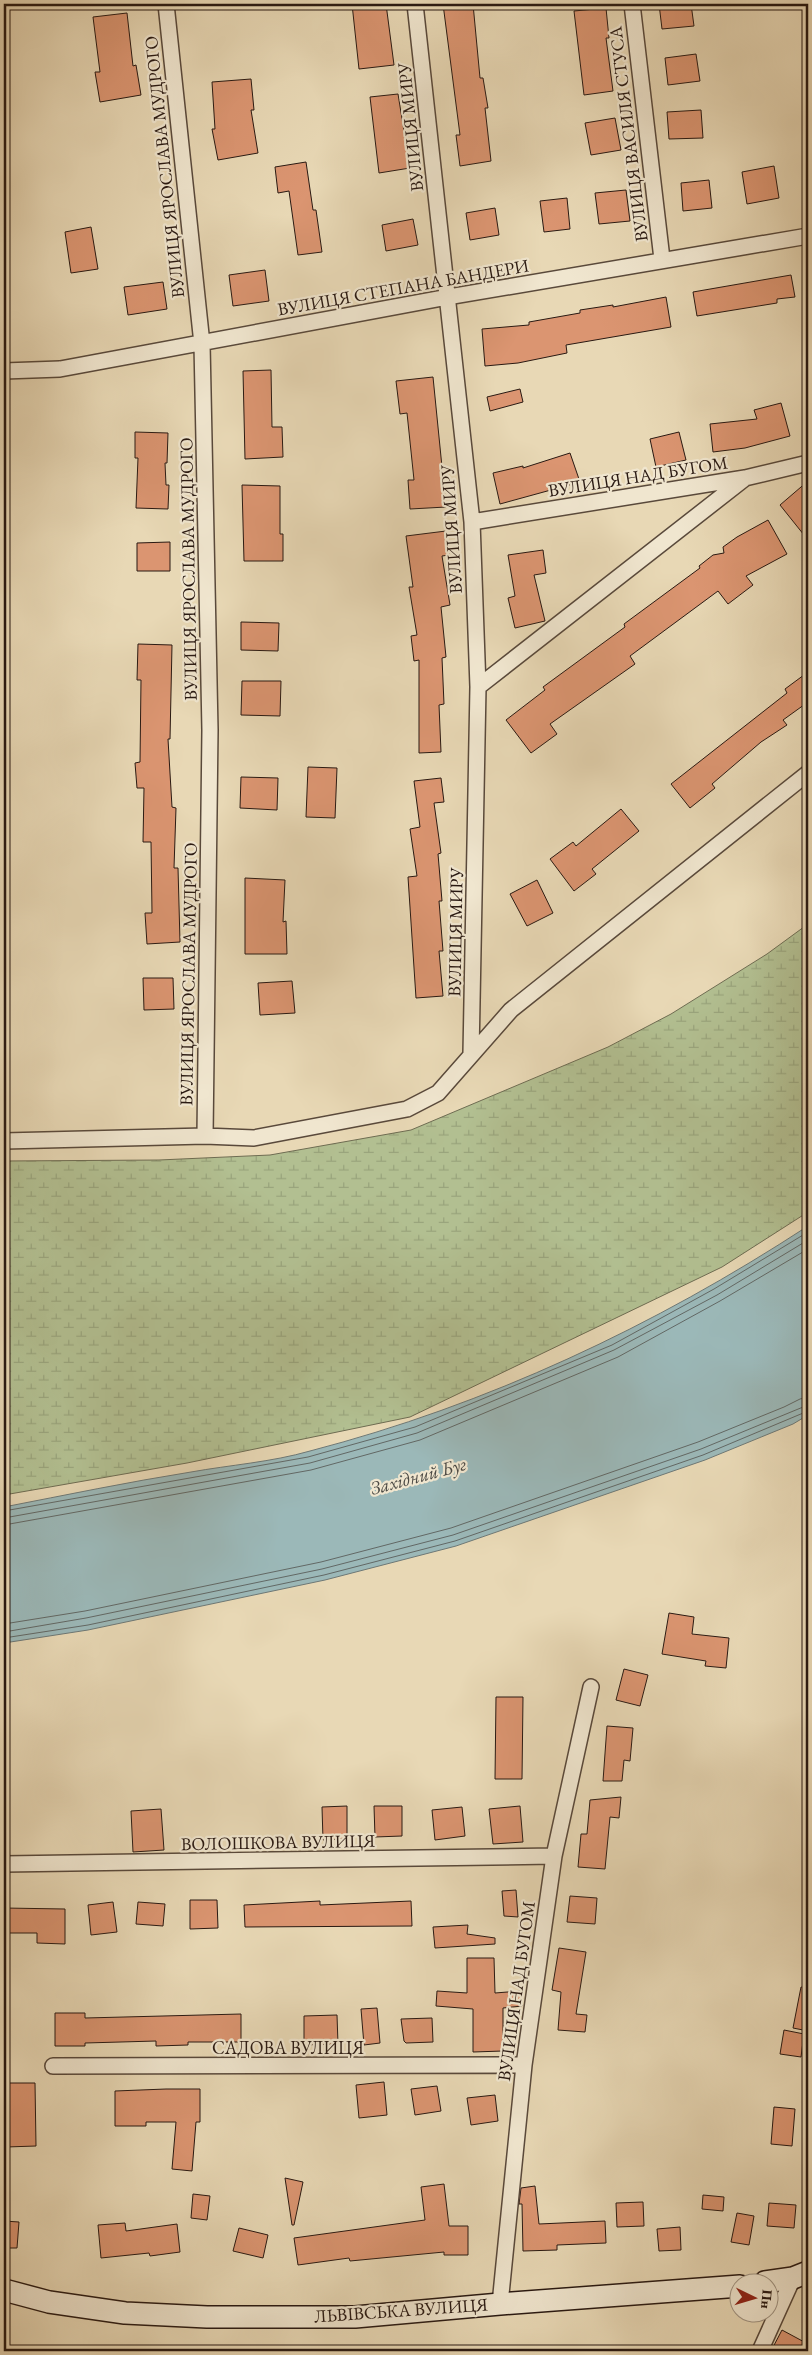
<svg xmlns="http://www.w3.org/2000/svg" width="812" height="2355" viewBox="0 0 812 2355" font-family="'EB Garamond',serif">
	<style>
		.wetland { fill: url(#wetland-marsh); stroke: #6e6c52 }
		.water { fill: #9bb8b8; stroke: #6d7876 }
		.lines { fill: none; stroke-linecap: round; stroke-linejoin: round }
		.shore { stroke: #626865; stroke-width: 1 }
		.building { fill: #db9571; stroke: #291912 }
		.street-casing { stroke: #59493b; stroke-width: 18 }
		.secondary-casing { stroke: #291912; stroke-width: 24 }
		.street { stroke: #f0e6cf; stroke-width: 15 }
		.secondary { stroke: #f0e6cf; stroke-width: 21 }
		.labels { text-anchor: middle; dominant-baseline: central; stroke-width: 4.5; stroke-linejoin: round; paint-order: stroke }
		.street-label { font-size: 18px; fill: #291912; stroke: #f0e6cf }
		.water-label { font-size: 19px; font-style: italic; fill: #4b4944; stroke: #f0e6cf }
	</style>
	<defs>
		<pattern id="wetland-marsh" width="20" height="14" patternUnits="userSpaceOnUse" patternTransform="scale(1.25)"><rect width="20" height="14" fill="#b2bf91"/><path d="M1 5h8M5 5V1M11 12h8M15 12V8" fill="none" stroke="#99a47c"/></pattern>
	</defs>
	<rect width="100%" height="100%" fill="#e8d8b5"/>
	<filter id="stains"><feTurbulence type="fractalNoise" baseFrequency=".004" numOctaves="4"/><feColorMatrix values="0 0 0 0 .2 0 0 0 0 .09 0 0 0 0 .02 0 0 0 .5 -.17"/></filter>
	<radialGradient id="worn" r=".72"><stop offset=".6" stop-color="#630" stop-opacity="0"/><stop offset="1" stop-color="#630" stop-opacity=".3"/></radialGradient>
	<!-- wetland -->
	<path class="wetland" d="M808 924V1212L722 1267 410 1417 187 1463 4 1495V1161L159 1160 270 1155 411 1130 608 1047 671 1014 767 954Z"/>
	<!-- water -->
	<path class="water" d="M808 1226V1415L793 1424 705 1460 456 1546 325 1580 88 1630 4 1643V1507C66 1495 128 1482 191 1472 230 1465 272 1462 310 1451 487 1405 655 1326 808 1226Z"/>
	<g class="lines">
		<!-- shore -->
		<path class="shore" d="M4 1511 308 1457 415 1427 612 1345 714 1289 808 1232
			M4 1518 310 1463 417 1433 614 1350 717 1295 808 1240
			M4 1525 311 1470 420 1440 618 1357 720 1301 808 1249
			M4 1624 85 1611 321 1562 451 1528 698 1442 784 1407 800 1399 808 1397
			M4 1632 86 1618 322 1569 453 1535 701 1449 808 1405
			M4 1638 88 1625 324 1575 455 1541 703 1455 808 1411"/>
	</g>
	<!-- building -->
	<path class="building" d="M352 4H386L394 65 359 69Z
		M443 4H473L480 78H483L488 108H485L491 161 460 166 456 135H460Z
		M659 4H691L694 26 662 29Z
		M606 8 609 38H606L613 91 584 95 574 11Z
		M127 13 133 66 136 65 141 95 100 102 95 72H100L93 17Z
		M696 54 700 81 668 85 665 58Z
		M251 79 254 110H251L258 153 218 160 212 129H215L212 82Z
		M398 94 410 168 379 173 370 97Z
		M701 110 703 138 669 139 667 112Z
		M615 118 621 150 591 155 585 123Z
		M306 162 313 210H316L322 252 298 255 289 191 278 193 275 167Z
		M774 166 779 198 747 204 742 172Z
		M709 180 712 208 683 211 681 183Z
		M626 190 630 221 599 224 595 193Z
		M567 198 570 229 544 232 540 201Z
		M495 208 499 235 470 240 466 213Z
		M413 219 418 245 386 251 382 225Z
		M91 227 98 269 71 273 65 232Z
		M265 270 269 301 233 306 229 275Z
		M791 275 795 297 777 299V303L697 316 693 292Z
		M163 282 167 309 128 315 124 287Z
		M666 297 671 327 566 345 567 353 518 363 485 366 482 329 529 325V322L580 313V310L613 305V307Z
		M271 370 272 427H282L283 457 245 459 243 371Z
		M433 377 446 507 410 509 408 480H414L407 413 400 414 396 381Z
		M520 389 523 402 490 411 487 397Z
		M781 403 790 436 745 448 713 452 710 424 757 419 754 410Z
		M135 432 168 433 167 463H165L166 485H169L168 509 136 508 138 458H135Z
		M679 432 686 460 656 467 650 439Z
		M570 453 580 482 500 504 493 473 523 466V468Z
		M808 481V540L780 505Z
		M242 485 280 486V534H283V561H244Z
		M768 520 787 554 746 576 753 585 728 604 718 591 630 656 635 664 550 724 557 734 531 753 506 720 545 690 543 687 625 627 624 624 700 568 699 566 713 555 724 553 723 547 737 537Z
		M446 531 449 555 442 556 450 605 441 607 446 657 442 658 444 704 439 705 441 752 419 753V660L414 661 411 636 417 635 409 587H413L406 536Z
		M170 542V571H137V543Z
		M543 550 546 573 534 575 545 621 515 628 508 598 515 596 508 555Z
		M241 622 279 623 278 651 241 650Z
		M138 644 172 645 170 739H168L172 807 176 808 174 868H178L180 942 147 944 145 913H152L151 842H143L144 788H137L135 763 140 762 141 680H137Z
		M808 672V702L783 720 787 725 761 742 712 784 715 788 690 808 671 784 787 693 785 689Z
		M242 681H281L280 716 241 715Z
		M308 767 337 768 335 818 306 817Z
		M241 777 278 778 277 810 240 808Z
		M441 778 444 802 434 803 441 853 438 854 442 901H439L443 951H439L443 996 416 998 408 877 417 876 410 829 420 827 414 781Z
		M621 809 639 831 592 869 596 874 574 891 550 859 573 842 576 846Z
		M245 878 285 880 283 922 286 921 287 954H245Z
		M537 880 553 913 527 926 510 894Z
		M143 978H173L174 1009 144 1010Z
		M292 981 295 1013 260 1015 258 983Z
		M669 1613 694 1617 692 1634 729 1638 726 1668 705 1666 706 1661 662 1654Z
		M624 1669 648 1675 640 1706 616 1700Z
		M496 1697H523L522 1779H495Z
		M607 1726 633 1728 630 1761 624 1760 622 1781H603Z
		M621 1797 619 1818 610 1817 605 1869 578 1867 581 1834H587L590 1800Z
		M347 1806V1839L323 1840 322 1807Z
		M374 1806H402V1836L375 1837Z
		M520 1806 523 1842 493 1844 489 1809Z
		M462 1807 465 1836 435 1840 432 1810Z
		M161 1809 164 1850 133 1852 131 1811Z
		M516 1890 518 1917 504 1916 502 1891Z
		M570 1896 597 1898 595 1924 567 1922Z
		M190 1900H217L218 1928 190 1929Z
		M320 1901V1905L411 1901 412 1926 245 1927 244 1905Z
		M113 1902 117 1932 91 1935 88 1905Z
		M138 1902 165 1904 163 1926 136 1924Z
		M4 1908 65 1909V1944L37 1943V1933H4Z
		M468 1925 467 1934 495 1938V1944L435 1948 433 1927Z
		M559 1948 586 1952 576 2014 587 2015 585 2032 558 2030 561 1992 552 1990Z
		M467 1958H494L495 1993 520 1991 522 2006 503 2008V2051L473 2052V2009L436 2006 437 1991 467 1993Z
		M801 1987 808 1988V2031L793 2028Z
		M377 2008 380 2043 364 2045 361 2009Z
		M55 2013H85V2018L241 2014V2042H188V2045L156 2046V2041L85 2043V2046H55Z
		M337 2015 338 2044 304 2045V2016Z
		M432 2018 433 2042 406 2043 404 2041 401 2019Z
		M784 2030 804 2034 801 2057 780 2054Z
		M384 2082 387 2115 359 2118 356 2085Z
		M5 2083H35L36 2146 6 2147Z
		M437 2086 441 2111 415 2115 411 2089Z
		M166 2089H200V2122H196L192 2171 172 2169 176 2122H146V2126H115V2091Z
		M495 2095 498 2121 471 2125 467 2098Z
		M774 2107 795 2109 792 2146 771 2144Z
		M285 2178 303 2182 294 2225H292Z
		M444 2184 449 2226H468V2255H444V2252L350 2261 349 2258 298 2265 294 2238 425 2220 421 2187Z
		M535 2186 539 2224 605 2221 606 2243 557 2245V2250L523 2251 522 2204H519L521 2188Z
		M193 2194 210 2196 207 2220 191 2218Z
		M703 2195 724 2197 723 2211 702 2209Z
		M643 2202 644 2226 617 2227 616 2203Z
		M769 2203 796 2205 794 2228 767 2226Z
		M737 2213 754 2216 749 2245 731 2242Z
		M4 2221 19 2222 17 2248H4Z
		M125 2223 126 2231 177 2224 180 2252 150 2256 149 2253 101 2258 98 2225Z
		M680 2227 681 2250 659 2251 657 2229Z
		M239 2228 268 2235 263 2258 233 2251Z
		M782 2330 808 2344V2351H771Z"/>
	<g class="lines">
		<!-- street casing -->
		<g class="street-casing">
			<path id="street" d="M166 4 202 344 210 730 205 1136
				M415 4 472 522 478 687 471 1054
				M632 4 662 259
				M4 371 60 369 448 297 808 236
				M472 522 745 478 808 463
				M478 687 744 479
				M4 1141 205 1136 254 1138 407 1109 438 1093 511 1010 808 773
				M4 1864 554 1856
				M53 2066 524 2065
				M500 2304 524 2065 554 1856 591 1687
				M760 2351 793 2278"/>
		</g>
		<!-- secondary casing -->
		<g class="secondary-casing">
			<path id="secondary" d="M765 2282 793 2278 808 2272
				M4 2290 49 2302 125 2313 207 2317H355L500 2304 740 2286"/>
		</g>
		<!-- street -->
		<use href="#street" class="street"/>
		<!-- secondary -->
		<use href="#secondary" class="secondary"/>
	</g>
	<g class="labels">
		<!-- street labels -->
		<g class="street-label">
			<text transform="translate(410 127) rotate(-96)">ВУЛИЦЯ МИРУ</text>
			<text transform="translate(628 134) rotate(-97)">ВУЛИЦЯ ВАСИЛЯ СТУСА</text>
			<text transform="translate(164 167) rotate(-96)">ВУЛИЦЯ ЯРОСЛАВА МУДРОГО</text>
			<text transform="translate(403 287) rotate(-10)">ВУЛИЦЯ СТЕПАНА БАНДЕРИ</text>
			<text transform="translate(638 476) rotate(-9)">ВУЛИЦЯ НАД БУГОМ</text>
			<text transform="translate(451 529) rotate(-94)">ВУЛИЦЯ МИРУ</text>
			<text transform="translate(188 569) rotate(-91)">ВУЛИЦЯ ЯРОСЛАВА МУДРОГО</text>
			<text transform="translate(455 932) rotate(-89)">ВУЛИЦЯ МИРУ</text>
			<text transform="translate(188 974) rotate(-89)">ВУЛИЦЯ ЯРОСЛАВА МУДРОГО</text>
			<text transform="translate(278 1842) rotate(-1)">ВОЛОШКОВА ВУЛИЦЯ</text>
			<text transform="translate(516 1991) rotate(-82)">ВУЛИЦЯ НАД БУГОМ</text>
			<text x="288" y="2047">САДОВА ВУЛИЦЯ</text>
			<text transform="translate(401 2310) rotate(-4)">ЛЬВІВСЬКА ВУЛИЦЯ</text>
		</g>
		<!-- water labels -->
		<g class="water-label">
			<text transform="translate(418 1476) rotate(-15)">Західний Буг</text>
		</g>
	</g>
	<!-- margin -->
	<rect width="812" height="2355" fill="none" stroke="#e8d8b5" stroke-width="20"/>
	<rect x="5" y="5" width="802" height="2345" fill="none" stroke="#291912" stroke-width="2.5"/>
	<rect x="10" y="10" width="792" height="2335" fill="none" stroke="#291912"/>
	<!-- north arrow -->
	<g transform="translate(754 2298) rotate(95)"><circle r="24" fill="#f0e6cf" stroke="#a09483"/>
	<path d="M0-4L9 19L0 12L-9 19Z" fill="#8f2418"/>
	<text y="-8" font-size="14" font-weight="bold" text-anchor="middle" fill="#291912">Пн</text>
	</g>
	<rect width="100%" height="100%" filter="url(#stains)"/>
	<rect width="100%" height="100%" fill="url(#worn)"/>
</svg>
